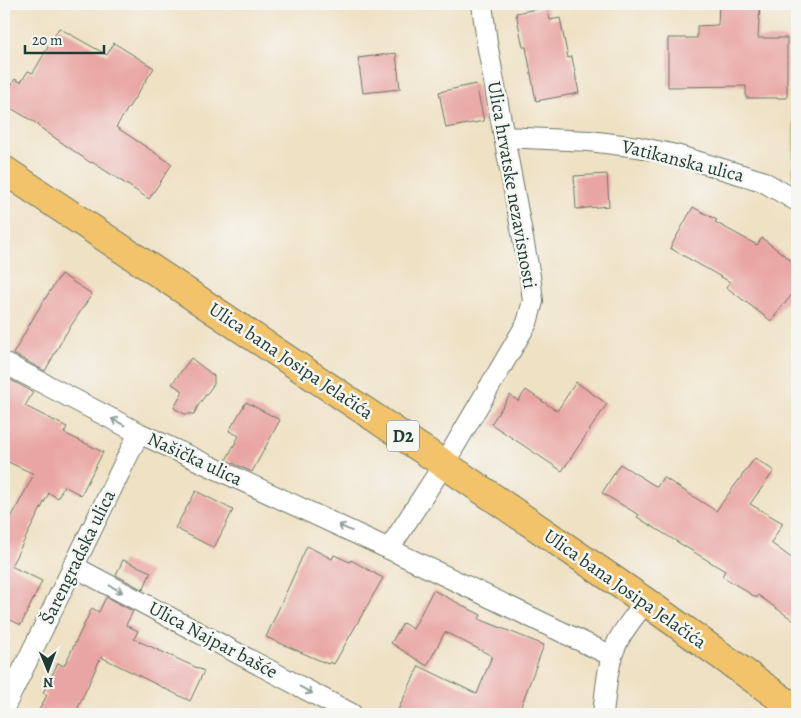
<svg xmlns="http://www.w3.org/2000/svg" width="801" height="718" viewBox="0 0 801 718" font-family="Alegreya,serif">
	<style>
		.green { fill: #bcce72; stroke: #6e8653 }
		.building { fill: #e9a5a3 }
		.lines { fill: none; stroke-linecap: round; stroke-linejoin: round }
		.minor-casing { stroke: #687666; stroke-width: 22 }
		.primary-casing { stroke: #687666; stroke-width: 30 }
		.minor { stroke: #fff; stroke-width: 20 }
		.primary { stroke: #f2c36a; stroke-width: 28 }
		.oneway { stroke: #8f9e9a }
		.labels { text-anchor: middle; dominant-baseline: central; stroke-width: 5; stroke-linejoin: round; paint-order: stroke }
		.shield { fill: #f6f6f2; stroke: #60746d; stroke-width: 1 }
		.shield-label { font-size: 18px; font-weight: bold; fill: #1f3d34 }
		.street-label { font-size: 19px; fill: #1f3d34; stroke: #f6f6f2 }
	</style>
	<rect width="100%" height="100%" fill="#f6f6f2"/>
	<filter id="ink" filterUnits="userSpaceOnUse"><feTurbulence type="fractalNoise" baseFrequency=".02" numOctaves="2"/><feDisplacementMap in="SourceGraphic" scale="10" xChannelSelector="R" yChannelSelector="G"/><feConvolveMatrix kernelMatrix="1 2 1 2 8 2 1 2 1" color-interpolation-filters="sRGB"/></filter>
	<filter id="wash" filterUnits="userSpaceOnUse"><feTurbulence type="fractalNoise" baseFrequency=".0096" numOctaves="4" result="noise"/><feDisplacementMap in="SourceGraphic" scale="20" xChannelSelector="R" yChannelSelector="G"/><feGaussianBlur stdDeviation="1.12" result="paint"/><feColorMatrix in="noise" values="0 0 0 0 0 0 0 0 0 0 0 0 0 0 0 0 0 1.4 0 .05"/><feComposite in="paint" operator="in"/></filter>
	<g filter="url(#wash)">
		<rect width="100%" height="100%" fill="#efe1c4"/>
		<!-- green -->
		<path class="green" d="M797 4V182L793 180Z"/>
		<g id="blocks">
			<!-- building -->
			<path class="building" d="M719 4H760L758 38H787V98H746V86L668 87V38H697V26L718 25Z
				M547 7 550 20 560 18 568 58 572 57 579 93 536 101 526 47H523L516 13Z
				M59 28 107 55 114 43 154 68 116 127 172 164 149 199 92 162 91 163 38 126 39 125 4 104V97L15 79 21 82 28 71 33 73Z
				M396 53 400 89 363 93 358 58Z
				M476 84 484 121 446 128 439 92Z
				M607 174 609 206 576 209 574 176Z
				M693 207 717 220 715 222 757 245 762 238 797 265V288L771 321 726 287 730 282 670 248Z
				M61 274 92 294 65 335 45 371 13 354 36 313Z
				M191 358 214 376V384L199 404 194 414H185L174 408 183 391 172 384Z
				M4 376 33 392 25 406 67 427 64 433 103 452 81 495 64 486 58 498 49 493 11 566 42 581 21 625 4 617V511L12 516 34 474 4 460Z
				M576 382 607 404 562 471 491 424 510 395 518 401 526 390 557 411Z
				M246 402 280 420 252 472 226 460 239 436 229 431Z
				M755 458 774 471 750 504 783 523 771 543 797 562V623L758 595 757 598 722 576 725 571 671 538 637 517 639 515 602 493 620 464 657 487 663 477 716 511Z
				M196 491 233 510 214 548 175 528Z
				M307 546 332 559 334 555 350 562 351 560 383 578 334 664 330 662 328 664 266 637Z
				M123 560 151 572 143 590 116 575Z
				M433 590 481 615 479 619 544 645 518 714H519H396L419 666 477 694 492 656 445 632 427 666 391 643 403 623 413 629Z
				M106 597 133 611 126 625 138 631 134 639 204 671 190 701 101 657 75 714H37L47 695 43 693 58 663 64 666 92 608 99 612Z"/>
		</g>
	</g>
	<g filter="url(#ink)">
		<use href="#blocks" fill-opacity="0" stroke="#687666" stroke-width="1"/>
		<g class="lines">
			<!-- minor casing -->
			<g class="minor-casing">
				<path id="minor" d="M504 137 589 141 638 147 676 155 762 181 797 201
					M4 363 139 433 389 549 612 656
					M389 549 444 464 527 323 533 301 530 276 504 137 487 43 482 4
					M73 566 352 714
					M4 708 139 433
					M603 714C606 690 607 663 618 641 625 627 636 614 646 602"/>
			</g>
			<!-- primary casing -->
			<g class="primary-casing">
				<path id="primary" d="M4 170 444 464 646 602 797 710"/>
			</g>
			<!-- minor -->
			<use href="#minor" class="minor"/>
			<!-- primary -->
			<use href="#primary" class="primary"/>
		</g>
		<!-- one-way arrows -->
		<defs><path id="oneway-shaft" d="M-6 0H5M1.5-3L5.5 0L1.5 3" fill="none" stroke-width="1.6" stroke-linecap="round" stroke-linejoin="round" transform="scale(1.25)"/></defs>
		<g class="oneway">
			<use href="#oneway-shaft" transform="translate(118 422) rotate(-153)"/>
			<use href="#oneway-shaft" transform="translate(345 528) rotate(-155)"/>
			<use href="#oneway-shaft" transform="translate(116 589) rotate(28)"/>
			<use href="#oneway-shaft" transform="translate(306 690) rotate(28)"/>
		</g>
	</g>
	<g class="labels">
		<!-- shield labels -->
		<rect class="shield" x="387" y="420.5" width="32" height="31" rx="4"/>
		<g class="shield-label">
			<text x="403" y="436">D2</text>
		</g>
		<!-- street labels -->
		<g class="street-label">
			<text transform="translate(683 161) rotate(14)">Vatikanska ulica</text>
			<text transform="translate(512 185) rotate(80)">Ulica hrvatske nezavisnosti</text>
			<text transform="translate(291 361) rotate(34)">Ulica bana Josipa Jelačića</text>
			<text transform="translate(195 459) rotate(25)">Našička ulica</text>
			<text transform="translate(78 557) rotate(-64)">Šarengradska ulica</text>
			<text transform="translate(625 589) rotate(35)">Ulica bana Josipa Jelačića</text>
			<text transform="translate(213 640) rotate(28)">Ulica Najpar bašće</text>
		</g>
	</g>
	<!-- margin -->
	<rect width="801" height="718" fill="none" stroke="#f6f6f2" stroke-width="20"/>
	<!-- north arrow -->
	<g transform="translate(48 670) rotate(179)" stroke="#f6f6f2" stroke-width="4" paint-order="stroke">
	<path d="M0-4L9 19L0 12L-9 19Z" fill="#1f3d34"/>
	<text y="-8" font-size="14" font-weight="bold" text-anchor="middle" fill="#1f3d34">N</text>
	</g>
	<!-- scale -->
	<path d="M25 45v8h79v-8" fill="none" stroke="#1f3d34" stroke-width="2.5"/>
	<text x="32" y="45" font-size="15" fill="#1f3d34" stroke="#f6f6f2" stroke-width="4" paint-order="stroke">20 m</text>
</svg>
